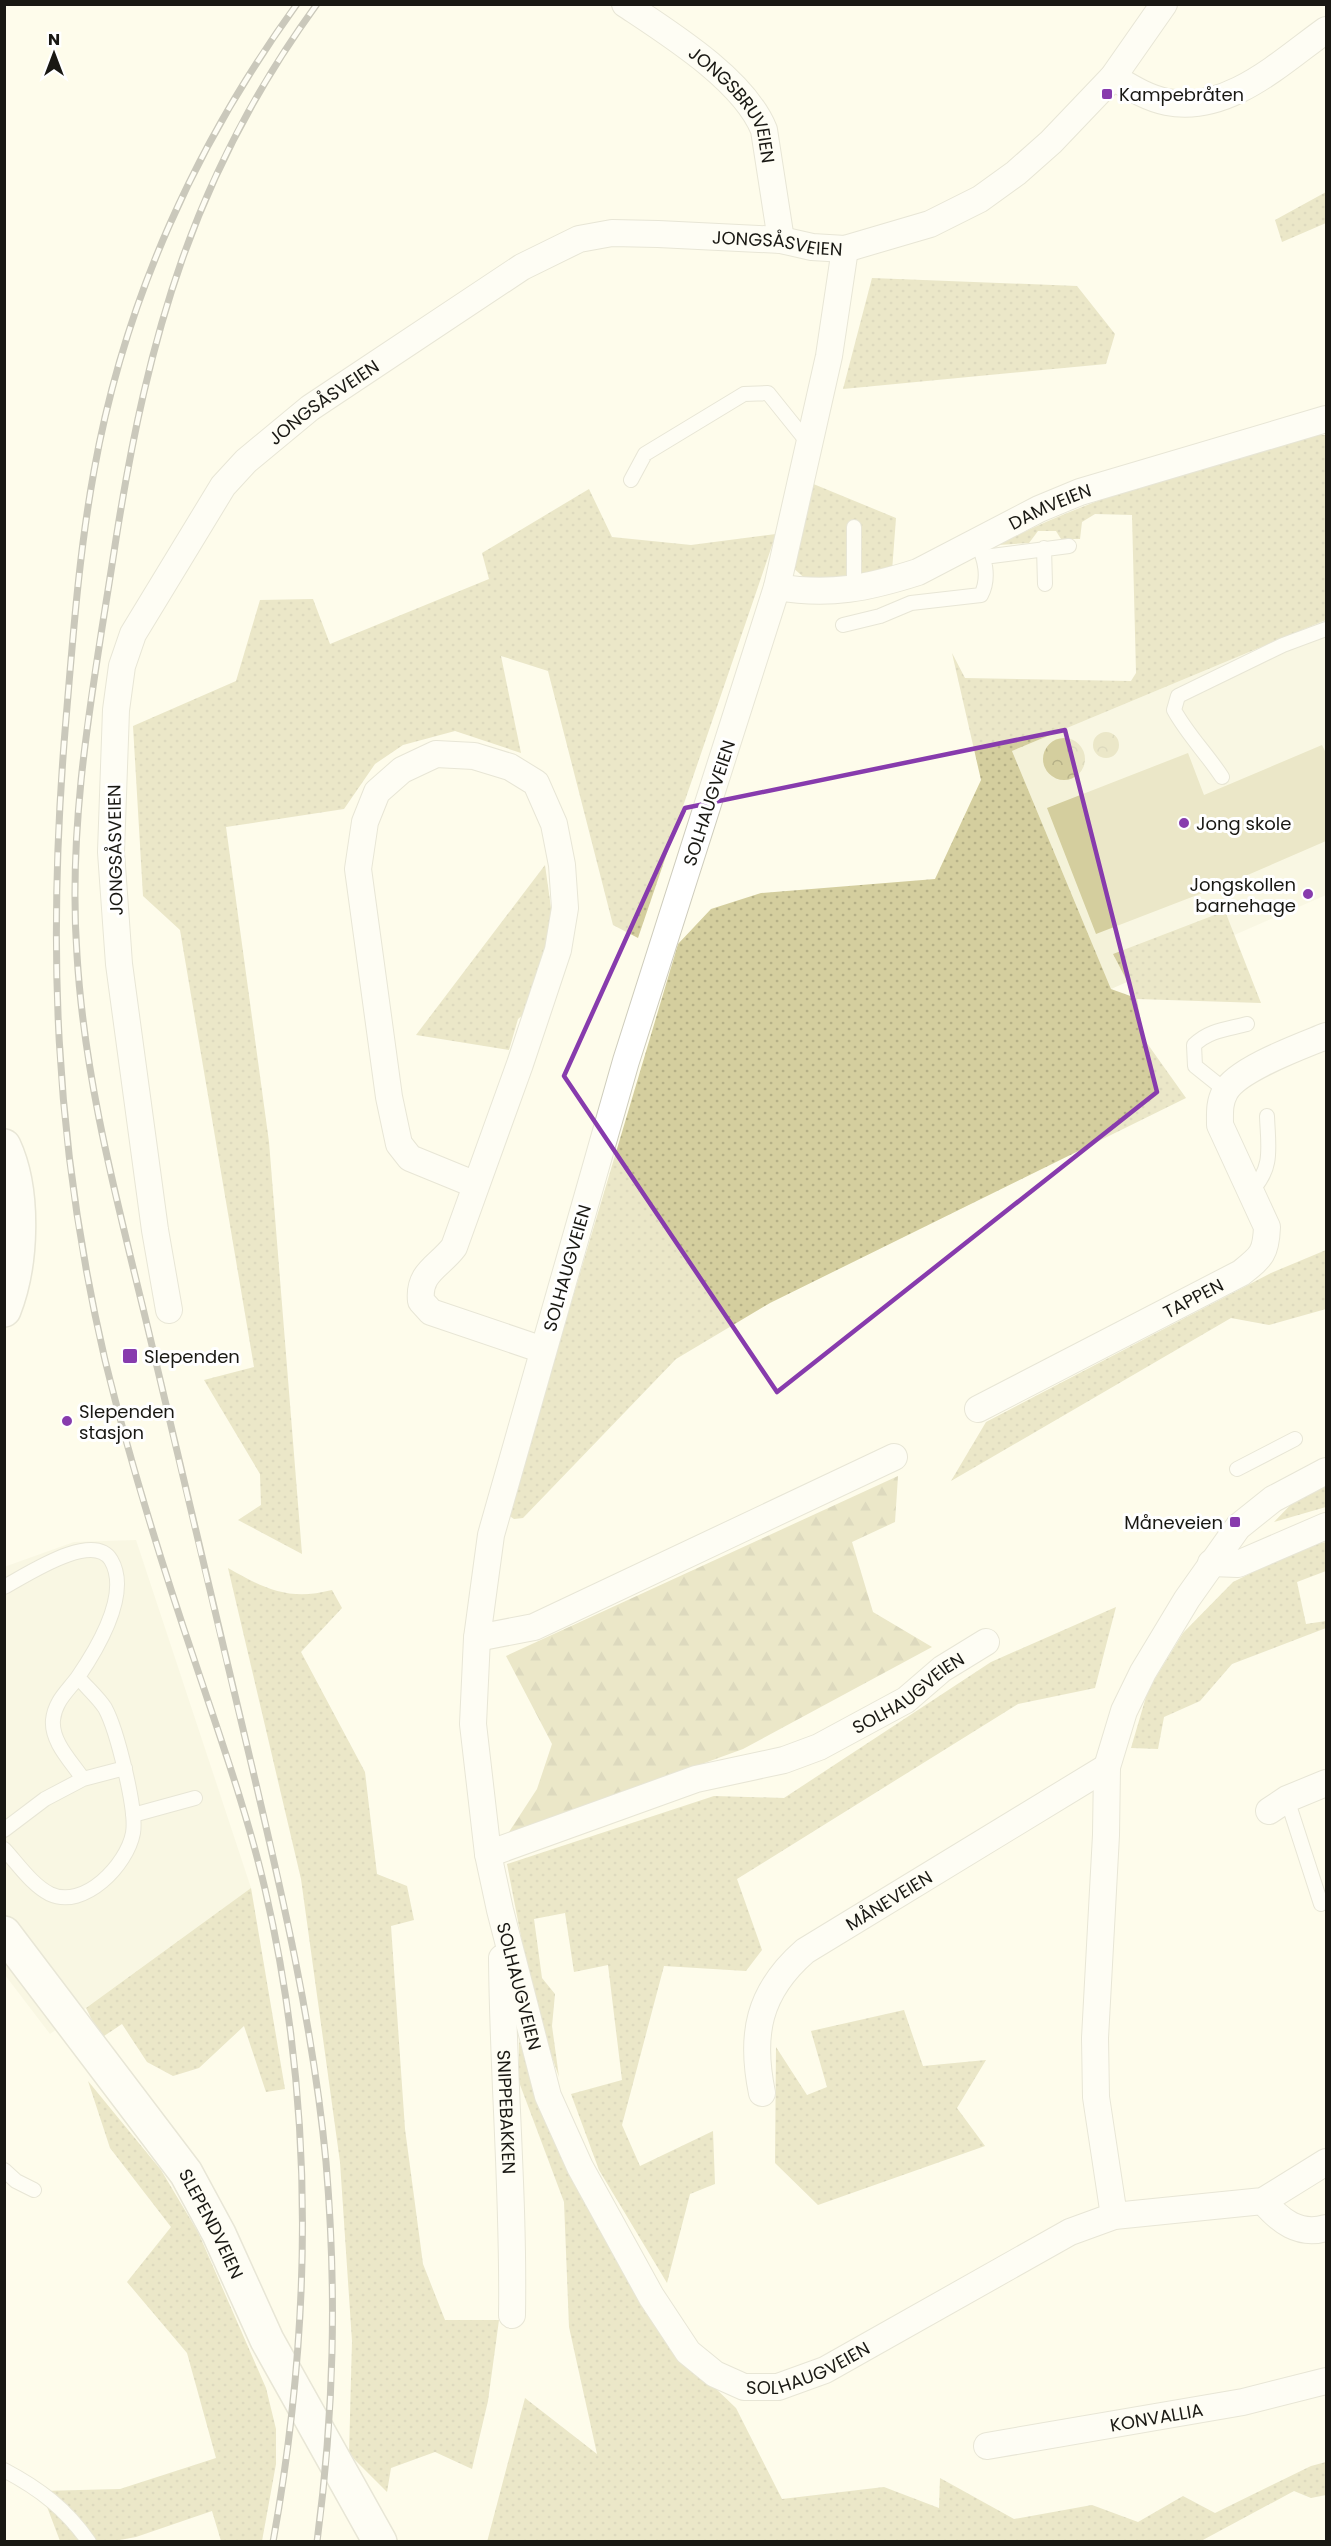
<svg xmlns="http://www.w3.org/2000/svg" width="1331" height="2546" viewBox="0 0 1331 2546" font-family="Poppins,sans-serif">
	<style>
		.built { fill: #f4f2d9 }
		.grass { fill: url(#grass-dots) }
		.forest { fill: url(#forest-firs) }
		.park { fill: url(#park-crowns) }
		.pitch { fill: #d4ce9e }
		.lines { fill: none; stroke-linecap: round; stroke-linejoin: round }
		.service-casing { stroke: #ceccbc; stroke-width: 16 }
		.minor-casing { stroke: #ceccbc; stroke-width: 28 }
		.secondary-casing { stroke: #ceccbc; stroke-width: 36 }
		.service { stroke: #fff; stroke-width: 14 }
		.minor { stroke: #fff; stroke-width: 26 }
		.secondary { stroke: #fff; stroke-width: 33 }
		.rail-casing { stroke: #8d8b80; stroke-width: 7 }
		.rail { stroke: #fff; stroke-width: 4.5; stroke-dasharray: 14; stroke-linecap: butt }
		.marked { fill: none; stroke: #873bad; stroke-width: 4.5; stroke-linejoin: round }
		.poi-dot { fill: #873bad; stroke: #fff; stroke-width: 2 }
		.labels { text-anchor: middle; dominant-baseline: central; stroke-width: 6; stroke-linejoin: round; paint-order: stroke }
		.poi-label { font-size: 18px; fill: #191813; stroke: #fff; text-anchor: start }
		.street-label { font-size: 18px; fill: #191813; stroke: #fff }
	</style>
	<defs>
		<pattern id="grass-dots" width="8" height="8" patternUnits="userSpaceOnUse" patternTransform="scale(1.5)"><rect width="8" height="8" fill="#d4ce9e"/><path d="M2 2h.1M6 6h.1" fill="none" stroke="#b5b087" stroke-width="1.8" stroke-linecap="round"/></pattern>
		<pattern id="forest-firs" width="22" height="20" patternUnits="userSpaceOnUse" patternTransform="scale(1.5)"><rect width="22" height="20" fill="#d4ce9e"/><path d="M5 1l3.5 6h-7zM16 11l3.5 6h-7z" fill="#b5b087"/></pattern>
		<pattern id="park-crowns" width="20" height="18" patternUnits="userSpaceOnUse" patternTransform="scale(1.5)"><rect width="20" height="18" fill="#d4ce9e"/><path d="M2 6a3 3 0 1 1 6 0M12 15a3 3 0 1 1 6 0" fill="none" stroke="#b5b087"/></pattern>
	</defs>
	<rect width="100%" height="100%" fill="#fefceb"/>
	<!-- built -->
	<path class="built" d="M1326 620V895L1111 989 1012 751Z
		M136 1540 251 1888 50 2034 5 1975 4 1567 74 1542Z"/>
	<!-- grass -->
	<path class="grass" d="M1326 192V223L1282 242 1275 220Z
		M872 278 1077 286 1115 334 1106 364 843 389Z
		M1302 435H1326V620L1012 751 1111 989 1136 998 1113 954 1225 911 1261 1003 1137 999 1144 1039 1186 1098 770 1303 676 1359 523 1518 514 1519 508 1515 678 944 711 909 761 893 935 879 981 780 952 653 965 678 1131 681 1136 673 1132 515 1095 514 1082 522 1080 539H1061L1056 531H1038L1029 543 998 545C1094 495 1199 467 1302 435Z
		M811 483 896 518 892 571 809 582 791 566Z
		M589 489 612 537 691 545 776 534 638 938 613 925 548 671 501 656 521 753 455 731 403 745 375 764 344 809 226 827 269 1142 302 1554 238 1520 261 1505 260 1474 204 1380 254 1367 180 930 143 896 133 726 236 681 260 600 313 599 330 644 489 579 482 553Z
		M545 865 555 936 540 1001 518 1019 509 1050 416 1035Z
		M1326 1250V1309L1269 1325 1231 1318 951 1481 986 1422 1271 1273Z
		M1326 1484V1507L1274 1522 1299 1496Z
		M1326 1542V1571L1297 1582 1306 1624 1326 1621V1628L1232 1664 1200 1701 1164 1717 1158 1749 1131 1748 1148 1690 1183 1633 1233 1582 1304 1547Z
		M228 1568C265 1589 289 1601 332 1590L342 1608 301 1652 365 1772 377 1874 407 1886 414 1920 391 1926 405 2129 423 2264 445 2320H499L488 2401 472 2469 435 2452 391 2468 387 2492 349 2454 352 2341 340 2162 301 1879Z
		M1116 1607 1095 1688 1018 1704 737 1879 762 1950 746 1971 664 1966 622 2125 640 2166 713 2131 715 2184 690 2194 667 2283 599 2170 571 2094 622 2080 608 1965 574 1972 565 1913 534 1919 542 1978 555 1994 552 2026 559 2077 535 2009 507 1864 714 1796 784 1798 991 1662Z
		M251 1888 285 2089 266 2092 244 2026 199 2068 173 2076 147 2062 122 2024 101 2038 86 2008Z
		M904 2010 923 2066 986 2060 957 2108 985 2146 818 2205 775 2163 776 2047 807 2095 827 2087 811 2031Z
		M519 2041 540 2098 609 2246 670 2345 736 2408 782 2499 884 2487 939 2508 940 2478 1014 2519 1092 2505 1138 2522 1183 2496 1215 2513 1311 2466 1326 2462V2495L1311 2498 1294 2491 1201 2541 487 2542 525 2398 597 2454 569 2327 564 2202 519 2082Z
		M88 2081 161 2170 198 2232 266 2388 276 2429V2464L262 2541H221L212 2511 136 2537 114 2541H60L41 2491 120 2489 216 2458 187 2353 127 2282 171 2227 110 2148Z"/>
	<!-- forest -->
	<path class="forest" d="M898 1476 895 1522 852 1542 873 1612 932 1647 743 1749 507 1835 537 1789 552 1744 506 1656Z"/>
	<!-- park -->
	<path class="park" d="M1093 745a13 13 0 1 1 26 0a13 13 0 1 1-26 0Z
		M1043 759a21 21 0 1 1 42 0a21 21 0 1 1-42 0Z"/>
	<!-- pitch -->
	<path class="pitch" d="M1322 745 1326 753V841L1236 880 1096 934 1047 808 1188 753 1204 795Z"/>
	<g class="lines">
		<!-- service casing -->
		<g class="service-casing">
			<path id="service" d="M631 480 645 454 744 394 768 393 809 444
				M854 527V590
				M1044 548 1045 584
				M984 557 1069 546
				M843 625 880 616 911 603 981 595C990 578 985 557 976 542
				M1222 777C1207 754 1187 734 1174 710L1178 696 1283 645 1326 629
				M1225 1090 1195 1066 1194 1045C1209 1030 1228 1029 1247 1024
				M1251 1191C1274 1168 1268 1146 1267 1116
				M1237 1469 1295 1439
				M4 1587C25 1576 93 1530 111 1560 131 1594 97 1649 78 1677 67 1692 55 1701 53 1720 51 1742 72 1762 83 1779
				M1287 1799 1321 1904
				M133 1815 195 1798
				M4 1830 45 1799 83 1779 125 1768
				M4 1849C18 1864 32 1885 50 1894 84 1910 127 1865 133 1833 137 1810 117 1730 105 1708 98 1697 86 1687 78 1677
				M4 2170 16 2181 34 2190
				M4 2470C40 2489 66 2509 89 2542"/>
		</g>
		<!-- minor casing -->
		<g class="minor-casing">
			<g id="minor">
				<path id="s1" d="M625 4C670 34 744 80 764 130L781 240"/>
				<path d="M1113 77C1130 87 1147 98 1167 102 1228 114 1281 62 1326 30"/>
				<path id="s2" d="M845 249 829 356 777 587 626 1061 491 1535 477 1638 473 1724 488 1854 500 1910 548 2096 580 2167 651 2296 688 2352 715 2374 744 2387H778L825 2370 1070 2232 1114 2216 1263 2201 1326 2162"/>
				<path id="s3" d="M777 587C830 596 868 588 918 572L1039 509 1080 492 1326 419"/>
				<path d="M476 1185 410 1158 399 1144 389 1097 358 869 365 822 377 792 402 770 436 754 474 756 510 767 536 783 554 824 562 865 565 908 558 950 520 1064 454 1247C439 1267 418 1272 421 1301L431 1312 543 1350"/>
				<path id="s4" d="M169 1310 155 1230 119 964 111 852 116 710 122 666 133 634 223 486 246 461 310 408 522 267 579 239 612 233 658 234 781 240 812 247 845 249 930 224 980 199 1016 173 1051 142 1113 77 1164 4"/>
				<path id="s5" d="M978 1409 1241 1273C1261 1257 1266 1254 1267 1227L1220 1125C1220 1113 1219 1103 1225 1092 1237 1069 1302 1046 1326 1036"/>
				<path d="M1211 1563 1238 1564 1326 1526"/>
				<path d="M477 1638 534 1627 894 1457"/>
				<path d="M1269 1811 1287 1799 1326 1783"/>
				<path id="s6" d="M488 1854 696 1779 784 1760 819 1747 906 1700 942 1669 986 1642"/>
				<path id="s7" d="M502 1958C503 2077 514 2196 512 2315"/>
				<path id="s8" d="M762 2093C750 2035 758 1992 805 1951L1107 1767"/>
				<path d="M1263 2201C1280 2221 1299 2236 1326 2228"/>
				<path d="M1114 2216 1096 2097 1095 2038 1106 1835 1107 1767 1124 1711 1143 1672 1187 1599 1238 1527 1273 1499 1326 1471"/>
				<path id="s9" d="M987 2446 1243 2402 1326 2381"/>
			</g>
		</g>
		<!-- secondary casing -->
		<g class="secondary-casing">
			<g id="secondary">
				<path d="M4 1146C25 1191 22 1265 4 1310"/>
				<path id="s10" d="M4 1933 186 2173 219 2234 267 2340 380 2542"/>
			</g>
		</g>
		<!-- service -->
		<use href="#service" class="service"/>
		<!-- minor -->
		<use href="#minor" class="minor"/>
		<!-- secondary -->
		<use href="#secondary" class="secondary"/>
		<!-- rail casing -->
		<g class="rail-casing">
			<path id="rail" d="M317 4C194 173 148 336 116 539 95 678 67 814 77 955 85 1091 123 1222 154 1354 185 1486 216 1618 248 1750 280 1885 313 2023 326 2162 337 2292 334 2412 317 2542
				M273 2542C312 2325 315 2104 265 1889 247 1812 220 1737 195 1662 161 1562 130 1462 105 1360 54 1141 47 942 66 719 73 637 79 553 94 471 124 302 196 143 297 4"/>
		</g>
		<!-- rail -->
		<use href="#rail" class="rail"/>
	</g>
	<!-- marked area -->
	<path d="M0 0H1331V2546H0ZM1065 730 1157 1092 777 1392 564 1076 685 808Z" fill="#fefceb" fill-opacity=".55" fill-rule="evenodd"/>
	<path class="marked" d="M1065 730 1157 1092 777 1392 564 1076 685 808Z"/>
	<!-- markers -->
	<g class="poi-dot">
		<rect x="1101" y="88" width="12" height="12" rx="3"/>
		<circle cx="1184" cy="823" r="6"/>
		<circle cx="1308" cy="894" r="6"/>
		<rect x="122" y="1348" width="16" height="16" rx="3"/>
		<circle cx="67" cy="1421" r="6"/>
		<rect x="1229" y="1516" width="12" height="12" rx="3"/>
	</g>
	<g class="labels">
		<!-- poi labels -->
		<g class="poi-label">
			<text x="1119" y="94">Kampebråten</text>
			<text x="1196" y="823">Jong skole</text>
			<text x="1296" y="884" text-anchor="end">Jongskollen<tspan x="1296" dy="21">barnehage</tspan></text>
			<text x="144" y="1356">Slependen</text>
			<text x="79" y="1411">Slependen<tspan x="79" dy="21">stasjon</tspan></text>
			<text x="1223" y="1522" text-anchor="end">Måneveien</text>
		</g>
		<!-- street labels -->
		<g class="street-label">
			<text stroke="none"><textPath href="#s1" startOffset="152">JONGSBRUVEIEN</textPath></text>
			<text stroke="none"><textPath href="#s4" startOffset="1490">JONGSÅSVEIEN</textPath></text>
			<text stroke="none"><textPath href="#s4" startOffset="987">JONGSÅSVEIEN</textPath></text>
			<text stroke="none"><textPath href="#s3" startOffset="291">DAMVEIEN</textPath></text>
			<text transform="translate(709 803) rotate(-72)">SOLHAUGVEIEN</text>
			<text transform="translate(115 850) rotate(-91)">JONGSÅSVEIEN</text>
			<text transform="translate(567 1268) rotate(-74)">SOLHAUGVEIEN</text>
			<text stroke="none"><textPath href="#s5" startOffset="242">TAPPEN</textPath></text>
			<text stroke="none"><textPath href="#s6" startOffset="453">SOLHAUGVEIEN</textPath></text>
			<text stroke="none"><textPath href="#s8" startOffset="255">MÅNEVEIEN</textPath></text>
			<text stroke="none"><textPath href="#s2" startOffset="1792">SOLHAUGVEIEN</textPath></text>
			<text stroke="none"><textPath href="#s7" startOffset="154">SNIPPEBAKKEN</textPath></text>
			<text stroke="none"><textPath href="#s10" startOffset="358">SLEPENDVEIEN</textPath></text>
			<text stroke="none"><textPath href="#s2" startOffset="2332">SOLHAUGVEIEN</textPath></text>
			<text stroke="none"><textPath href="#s9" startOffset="172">KONVALLIA</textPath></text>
		</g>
	</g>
	<!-- border -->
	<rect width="1331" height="2546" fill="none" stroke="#191813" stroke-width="12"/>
	<!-- north arrow -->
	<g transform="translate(54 54)" stroke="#ffffff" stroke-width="4.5" paint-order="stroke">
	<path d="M0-4.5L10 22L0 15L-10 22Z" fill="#191813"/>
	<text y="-9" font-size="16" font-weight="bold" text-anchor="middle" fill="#191813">N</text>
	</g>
</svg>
